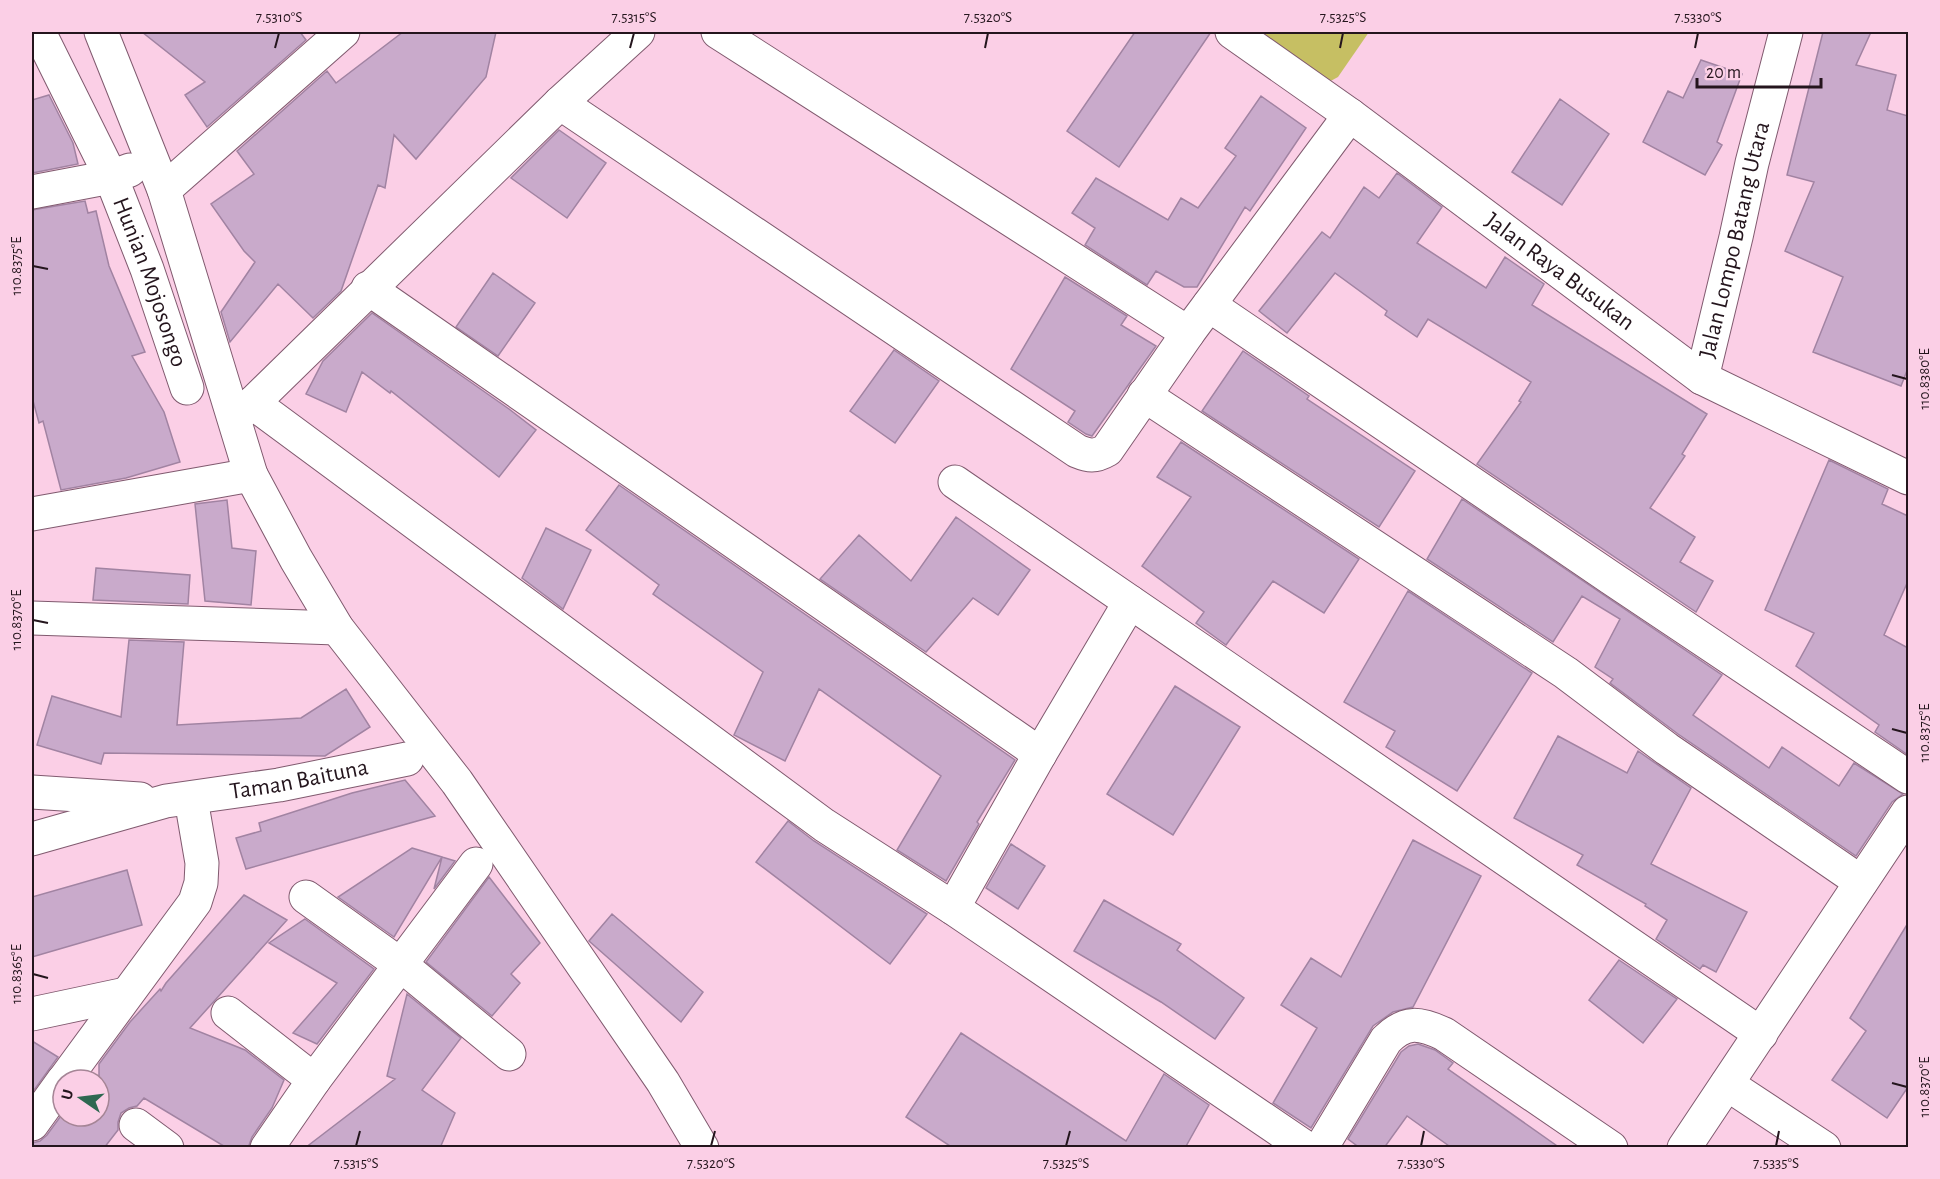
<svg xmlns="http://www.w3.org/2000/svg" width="1940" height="1179" viewBox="0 0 1940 1179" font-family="'Alegreya Sans',sans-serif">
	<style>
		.green { fill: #c6bf63 }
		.building { fill: #c9aacb; stroke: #a183a2; stroke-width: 1.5 }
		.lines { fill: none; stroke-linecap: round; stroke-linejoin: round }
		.street-casing { stroke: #805a6f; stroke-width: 35 }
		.secondary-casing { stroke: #805a6f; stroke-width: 35 }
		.street { stroke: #fff; stroke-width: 33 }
		.secondary { stroke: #fff; stroke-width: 33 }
		.ticks { fill: none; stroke: #24151d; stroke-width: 2 }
		.labels { text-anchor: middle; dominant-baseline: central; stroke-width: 4.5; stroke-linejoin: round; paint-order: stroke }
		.street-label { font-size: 24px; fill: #24151d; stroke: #fbcfe6 }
		.neatline { fill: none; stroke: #24151d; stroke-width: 2 }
		.ticks-label { font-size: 15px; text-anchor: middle; fill: #24151d }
	</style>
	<rect width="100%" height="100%" fill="#fbcfe6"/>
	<!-- green -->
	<path class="green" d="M1248 32H1369L1338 77 1327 83Z"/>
	<!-- building -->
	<path class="building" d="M142 32H300L306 40 207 127 185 95 205 82Z
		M403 32H496L486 77 416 159 394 135 385 188 378 185 341 291 313 318 278 284 230 342 221 312 255 262 244 251 211 204 254 174 237 151 327 71 336 83Z
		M1135 32H1211L1119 167 1067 131Z
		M1823 32H1871L1856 65 1896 75 1887 110 1908 116V368L1901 386 1813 352 1843 277 1785 251 1814 182 1787 175Z
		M1701 60 1742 74 1717 142 1722 145 1705 175 1643 142 1668 91 1683 98Z
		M49 95 73 143 78 164 32 173V100Z
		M1261 96 1306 128 1250 211 1245 207 1197 287H1184L1156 271 1147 285 1085 245 1095 228 1072 213 1096 178 1168 220 1181 198 1198 208 1236 156 1225 148Z
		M1560 99 1609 134 1562 205 1512 172Z
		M559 130 606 163 567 218 511 178Z
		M1397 173 1442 207 1417 243 1486 288 1505 257 1544 284 1532 305 1707 414 1682 454 1685 456 1650 508 1695 537 1680 562 1713 581 1696 612 1477 464 1521 402 1519 401 1531 382 1428 319 1417 337 1385 315 1387 311 1335 273 1287 333 1259 311 1322 232 1330 238 1364 187 1379 198Z
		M85 201 88 213 96 211 109 266 145 352 132 356 164 412 180 462 126 478 61 490 43 421 39 423 32 397V210Z
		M493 273 535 303 498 356 456 327Z
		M1065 277 1127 316 1121 325 1156 346 1092 436 1086 434 1068 422 1075 411 1011 369Z
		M372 313 509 409 536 430 499 477 391 391 390 393 362 372 346 412 306 394 323 361Z
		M894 350 939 381 895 443 850 411Z
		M1243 351 1309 396 1307 399 1415 471 1379 527 1202 411Z
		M1181 442 1359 559 1324 613 1273 581 1226 645 1196 623 1204 612 1142 566 1191 497 1157 477Z
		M1829 460 1888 489 1882 504 1908 516V581L1884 635 1908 648V755L1875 732 1879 725 1796 666 1814 633 1765 610Z
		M619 485 1015 760 977 822 979 824 946 881 897 850 941 776 819 689 785 761 734 735 763 672 653 594 659 585 586 530Z
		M1462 499 1722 675 1693 715 1769 768 1782 747 1839 786 1854 763 1903 794 1892 802 1856 856 1678 734 1610 683 1613 679 1595 667 1620 619 1582 596 1553 642 1427 559Z
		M227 500 232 548 256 551 251 605 205 601 195 504Z
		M956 517 1030 570 998 615 973 598 926 652 820 579 859 535 911 581Z
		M546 528 591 550 563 609 522 578Z
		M96 568 190 575 188 604 93 600Z
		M1408 591 1532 673 1457 791 1386 747 1395 731 1344 702Z
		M129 640 184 642 177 725 301 718 346 689 370 727 325 756 104 753 101 764 37 745 52 696 121 717Z
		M1175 686 1240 727 1173 835 1107 794Z
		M1558 736 1627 773 1638 751 1691 788 1651 864 1747 912 1716 972 1703 965 1700 969 1656 939 1667 920 1645 906 1646 904 1577 865 1583 855 1514 818Z
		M405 780 435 816 246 869 236 838 261 831 259 823 352 793Z
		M788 821 814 841 927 914 890 964 756 862Z
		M1413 840 1481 876 1413 1007 1393 1012 1373 1026 1311 1128 1273 1103 1317 1028 1281 1005 1311 958 1341 977Z
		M1011 844 1045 866 1018 909 986 888Z
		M412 848 442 857 394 937 338 897Z
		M442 857 455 861 434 889Z
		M127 870 142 925 32 957V897Z
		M489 877 540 943 511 974 520 983 492 1016 426 962Z
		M244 895 287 920 190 1028 245 1050 284 1080 272 1108 252 1137 248 1148H227L144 1098 137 1106 129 1108 121 1113 118 1122V1130L104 1148H32V1143L40 1141 47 1135 63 1113V1116H99V1064L130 1022 160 989 161 991 166 983Z
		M1104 900 1181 944 1177 950 1244 998 1215 1039 1161 1002 1074 951Z
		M612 914 703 992 681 1022 589 941Z
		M305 919 374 969 317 1044 293 1033 337 983 269 943Z
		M1908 923V1087L1887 1118 1832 1080 1866 1031 1850 1018Z
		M1619 960 1677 999 1643 1043 1589 1000Z
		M407 994 461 1038 422 1090 455 1113 440 1148H305L395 1079 387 1076Z
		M961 1033 1126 1141 1164 1074 1209 1105 1185 1148H953L906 1117Z
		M32 1041 58 1057 32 1093Z
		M1418 1044 1435 1050 1453 1063 1448 1069 1560 1148H1452L1407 1116 1384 1148H1360L1348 1139 1401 1052 1409 1046Z"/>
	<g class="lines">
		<!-- street casing -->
		<g class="street-casing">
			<g id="street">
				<path id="s1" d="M39 32 111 177 147 269 187 388"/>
				<path d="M101 32 164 190 251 475 296 559 337 628 457 782 663 1082 702 1148"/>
				<path d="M718 32 1188 333"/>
				<path d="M560 103 1077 451C1089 456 1095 457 1107 450L1188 333 1350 115"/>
				<path d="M164 190 343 32"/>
				<path d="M32 192 111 177 130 170"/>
				<path d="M368 288 1040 754"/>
				<path d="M1209 305 1611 578 1908 777"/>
				<path id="s2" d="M1702 378 1736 237 1752 163 1786 32"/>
				<path d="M1144 395 1566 673 1667 749 1861 882"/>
				<path d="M253 403 824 825 953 908 1306 1148"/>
				<path d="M235 417 253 403 560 103 638 32"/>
				<path d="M955 482 1761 1034"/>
				<path d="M32 514 251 475"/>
				<path d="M32 618 337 628"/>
				<path d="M32 792 140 799"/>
				<path id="s3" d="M32 839 166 801 279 785 407 759"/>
				<path d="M306 897 401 965 509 1054"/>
				<path d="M953 908 1040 754 1130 602"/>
				<path d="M228 1013 314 1080"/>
				<path d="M32 1014 126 994"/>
				<path d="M64 1080 195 902 201 883 202 863 191 799"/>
				<path d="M1727 1084 1824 1148"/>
				<path d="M32 1124 63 1081"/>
				<path d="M136 1125 167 1148"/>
				<path d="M267 1148 314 1080 476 864"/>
				<path d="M1321 1148 1386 1040C1406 1020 1420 1023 1444 1034L1611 1148"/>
				<path d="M1684 1148 1908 812"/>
			</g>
		</g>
		<!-- secondary casing -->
		<g class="secondary-casing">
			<g id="secondary">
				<path id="s4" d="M1232 32 1350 115 1702 378 1908 478"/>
			</g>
		</g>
		<!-- street -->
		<use href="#street" class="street"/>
		<!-- secondary -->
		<use href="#secondary" class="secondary"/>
	</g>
	<!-- ticks -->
	<path class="ticks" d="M275 48 279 33M630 48 634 33M985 48 988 33M1340 48 1343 33M1695 48 1698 33M33 266 48 269M1892 375 1907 379M33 620 48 623M1892 729 1907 733M33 974 48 978M1892 1083 1907 1087M356 1146 360 1131M711 1146 715 1131M1066 1146 1070 1131M1421 1146 1424 1131M1776 1146 1779 1131"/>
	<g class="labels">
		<!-- street labels -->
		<g class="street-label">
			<text stroke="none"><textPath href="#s2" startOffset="142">Jalan Lompo Batang Utara</textPath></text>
			<text stroke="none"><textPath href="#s4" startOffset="406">Jalan Raya Busukan</textPath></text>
			<text stroke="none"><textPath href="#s1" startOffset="274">Hunian Mojosongo</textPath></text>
			<text stroke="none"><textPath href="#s3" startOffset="274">Taman Baituna</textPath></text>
		</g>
	</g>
	<!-- border -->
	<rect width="1940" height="1179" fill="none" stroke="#fbcfe6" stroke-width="66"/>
	<!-- north arrow -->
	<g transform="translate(81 1098) rotate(284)"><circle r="28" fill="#fbcfe6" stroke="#a58596" stroke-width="1.5"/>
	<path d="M0-4.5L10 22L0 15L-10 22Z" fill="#2e6851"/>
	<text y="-9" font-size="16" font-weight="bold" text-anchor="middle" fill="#24151d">U</text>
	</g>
	<!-- scale -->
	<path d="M1697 78v9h124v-9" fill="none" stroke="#24151d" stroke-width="3"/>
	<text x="1706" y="78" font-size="18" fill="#24151d" stroke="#fbcfe6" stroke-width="4.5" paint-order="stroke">20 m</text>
	<rect x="33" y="33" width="1874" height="1113" class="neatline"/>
	<g class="ticks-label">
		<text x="279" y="22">7.5310°S</text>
		<text x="634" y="22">7.5315°S</text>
		<text x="988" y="22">7.5320°S</text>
		<text x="1343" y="22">7.5325°S</text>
		<text x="1698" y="22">7.5330°S</text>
		<text transform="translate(16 266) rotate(-90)" y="5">110.8375°E</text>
		<text transform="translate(1924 379) rotate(-90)" y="5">110.8380°E</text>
		<text transform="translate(16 620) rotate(-90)" y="5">110.8370°E</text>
		<text transform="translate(1924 733) rotate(-90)" y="5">110.8375°E</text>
		<text transform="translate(16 974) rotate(-90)" y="5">110.8365°E</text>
		<text transform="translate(1924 1087) rotate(-90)" y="5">110.8370°E</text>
		<text x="356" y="1168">7.5315°S</text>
		<text x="711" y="1168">7.5320°S</text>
		<text x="1066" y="1168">7.5325°S</text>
		<text x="1421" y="1168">7.5330°S</text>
		<text x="1776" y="1168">7.5335°S</text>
	</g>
</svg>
